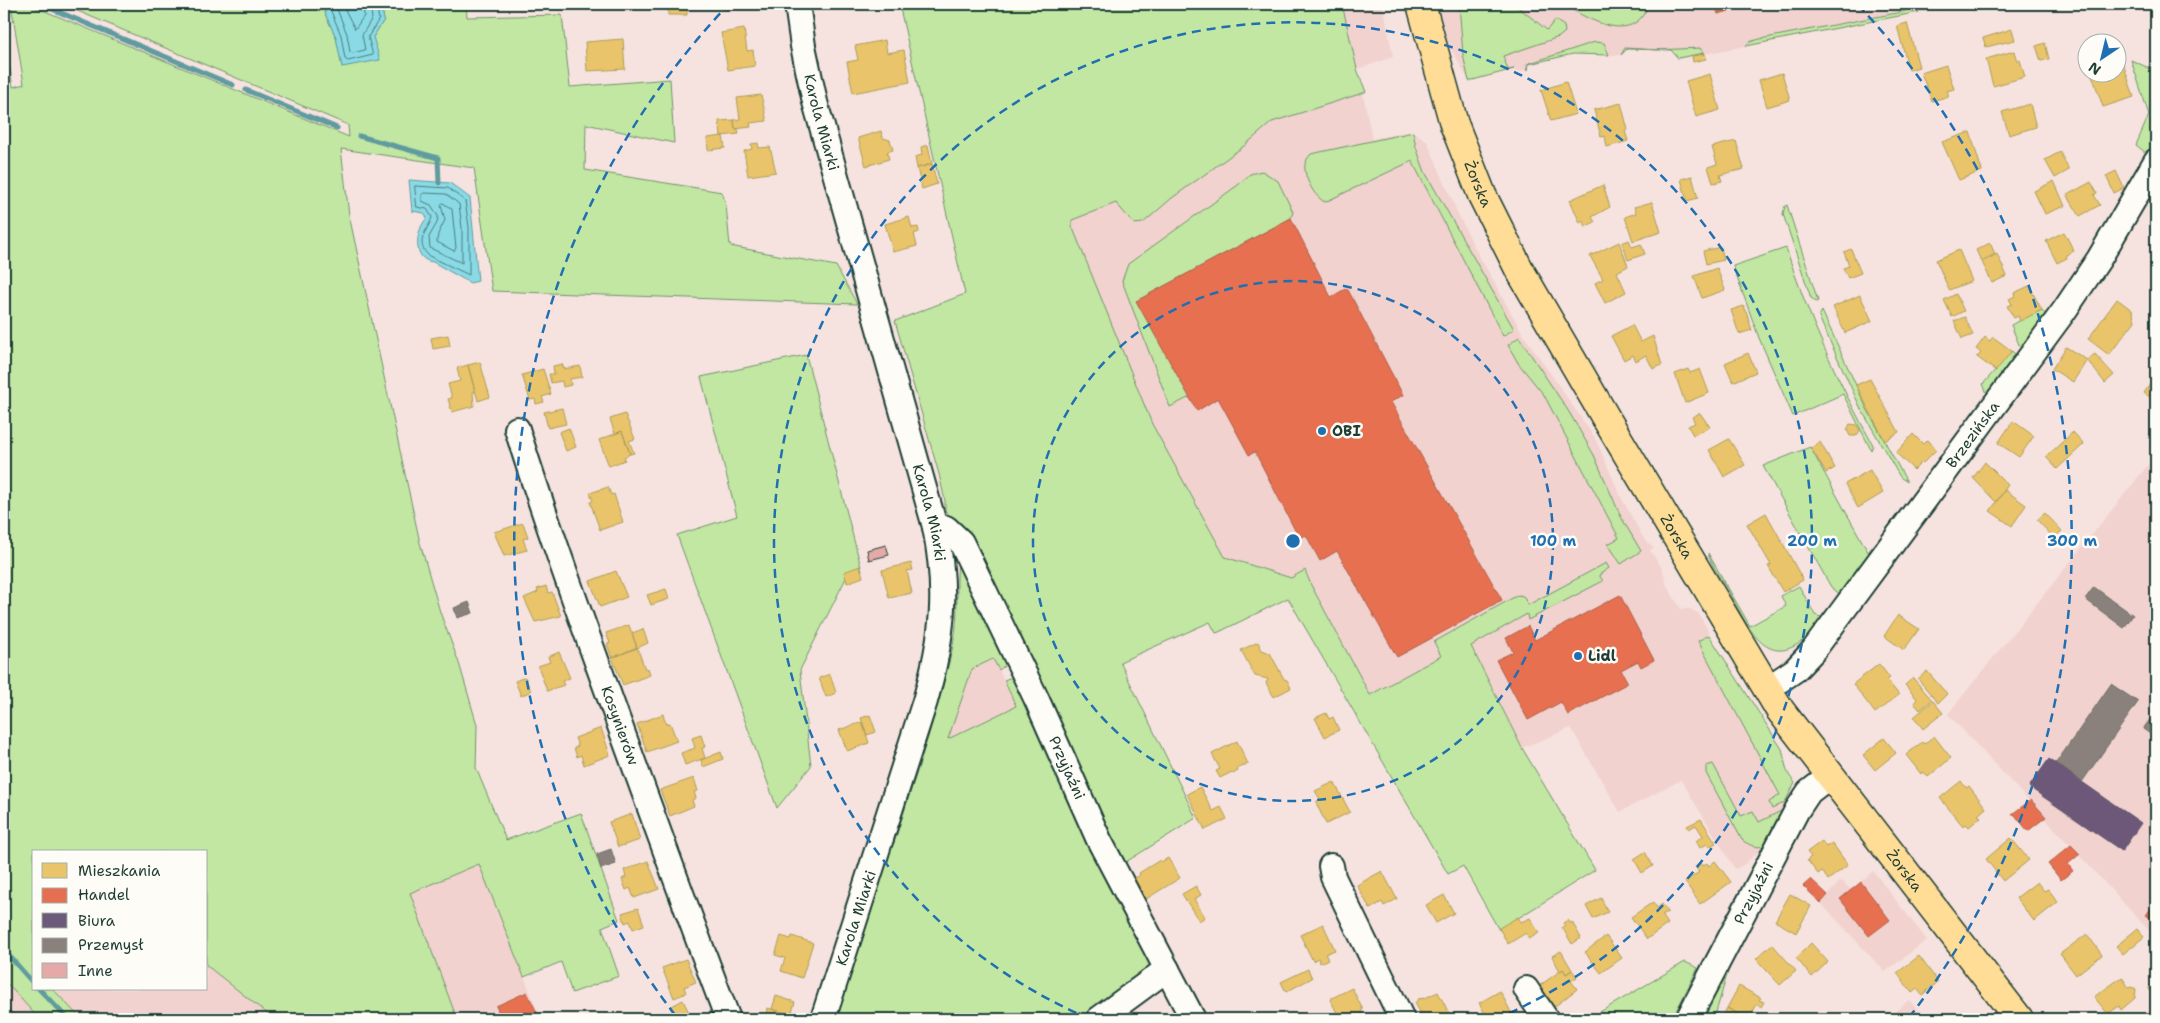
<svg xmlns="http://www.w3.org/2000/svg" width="2160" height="1023" viewBox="0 0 2160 1023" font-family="'Shantell Sans',sans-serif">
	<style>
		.built { fill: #f1d2ce }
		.green { fill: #c2e7a2; stroke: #70926b }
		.water { fill: #8adae6; stroke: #5f9b9f }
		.homes { fill: #e9c46a; stroke: #ac9c5a }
		.shops { fill: #e76f51; stroke: #ab6048 }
		.offices { fill: #6d597a; stroke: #565165 }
		.industry { fill: #8a817c; stroke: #6a6d66 }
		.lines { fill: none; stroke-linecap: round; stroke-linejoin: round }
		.shore { stroke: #4a7c7b; stroke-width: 1 }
		.stream { stroke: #5f9b9f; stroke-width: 5 }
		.building { fill: #e5aaa8; stroke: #1f3d34 }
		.minor-casing { stroke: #1f3d34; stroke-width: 28 }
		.major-casing { stroke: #1f3d34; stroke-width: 31 }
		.minor { stroke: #fdfcf7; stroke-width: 24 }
		.major { stroke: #ffdd96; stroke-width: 28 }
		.rail-casing { stroke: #1f3d34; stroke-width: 5.5 }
		.rail { stroke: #fdfcf7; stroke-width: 4; stroke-dasharray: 11; stroke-linecap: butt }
		.ring { fill: none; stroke: #1f6fb2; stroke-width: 2.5; stroke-dasharray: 9 6 }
		.poi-dot { fill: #1f6fb2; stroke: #fdfcf7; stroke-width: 2 }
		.labels { text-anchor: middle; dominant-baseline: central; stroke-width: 5; stroke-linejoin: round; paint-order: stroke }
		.street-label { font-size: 15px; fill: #1f3d34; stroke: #fdfcf7 }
		.poi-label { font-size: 15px; font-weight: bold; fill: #1f3d34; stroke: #fdfcf7; text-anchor: start }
		.centre { fill: #1f6fb2; stroke: #fdfcf7; stroke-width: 2.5 }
		.ring-label { font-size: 15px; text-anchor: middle; font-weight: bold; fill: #1f6fb2; stroke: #fdfcf7; stroke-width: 5; stroke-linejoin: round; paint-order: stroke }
	</style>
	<rect width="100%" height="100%" fill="#f6e3df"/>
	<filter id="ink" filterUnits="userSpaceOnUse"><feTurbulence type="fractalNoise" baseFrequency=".02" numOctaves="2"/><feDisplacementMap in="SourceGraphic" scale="10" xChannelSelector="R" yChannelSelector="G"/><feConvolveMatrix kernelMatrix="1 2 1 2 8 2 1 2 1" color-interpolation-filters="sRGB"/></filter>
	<g filter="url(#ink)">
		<!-- built -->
		<path class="built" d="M1342 4H1383L1393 57 1358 69 1372 139 1404 132 1416 133 1427 141 1458 214 1475 248 1523 334 1595 438 1621 497 1644 539 1654 548 1650 550 1663 570 1666 584 1681 609H1690L1698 613 1707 628 1709 635 1785 759V771L1795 783 1786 802 1789 807 1772 839 1745 864 1735 869 1681 780 1620 812 1571 728 1522 748 1471 646 1527 614 1521 595 1434 642 1441 656 1370 695 1311 585 1306 570 1291 578 1225 557 1152 425 1047 214 1357 69Z
			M1433 4H1941L1939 9 1678 59 1671 50 1627 49 1621 55 1573 54 1529 64 1528 70 1516 72 1514 69 1469 81 1441 31Z
			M2156 455V938L1948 714Z
			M994 659 1016 706 948 739 972 669Z
			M479 864 541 1019H457L410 893Z
			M1873 871 1927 940 1885 972 1821 903 1841 880 1851 890Z
			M206 965 274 1019H81L53 989H206Z
			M4 980 39 1019H4Z
			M1909 1000 1926 1019H1886Z"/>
		<!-- green -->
		<path class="green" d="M11 4H28L349 137 348 125 61 4H323L326 16 336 37 342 67 373 37 384 20 381 4H466L467 17 562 15 570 87 670 79 674 143 586 124 585 170 722 192 726 205 730 246 836 266 857 304 492 291 474 168 341 149 349 215 420 543 440 612 459 663 477 725 476 768 506 840 581 813 619 920 602 927 619 976 572 993 561 962 524 977 479 864 410 893 457 1019H274L206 965V852H34V965L32 967 34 969V989H53L81 1019H39L4 980V34L13 87 24 84Z
			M899 4H1342L1357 69 1366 92 1272 122 1244 146 1172 198 1143 223 1134 224 1116 203 1072 220V226L1152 424 1225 557 1291 578 1305 570 1311 585 1370 695 1441 656 1434 642 1518 595 1523 596 1528 605 1606 563 1609 568 1599 575 1603 581 1528 620 1527 614 1471 646 1522 748 1595 870 1499 930 1463 866 1448 874 1288 598 1219 632 1216 633 1210 622 1120 662 1196 818 1121 865 962 532 945 510V501L939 474 895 321 965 294Z
			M1459 4H1514L1547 30 1555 20 1564 26 1565 32 1559 37 1503 56 1508 70 1514 69 1469 81 1463 55Z
			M1562 4H1643L1646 10C1629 45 1585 17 1562 4Z
			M1912 8 1919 12 1746 46 1749 42 1760 39 1902 12Z
			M1595 42 1604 43 1609 55 1573 54 1529 64 1528 70 1527 64Z
			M1625 48 1657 50 1700 48 1704 53 1678 58 1671 50 1627 49 1621 55Z
			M2131 60 2151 69 2156 68V136L2149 151 2146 153 2136 145 2149 115Z
			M1413 132 1416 147 1425 172 1514 329 1503 336 1412 161 1325 202C1314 197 1303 176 1305 164 1306 161 1308 157 1311 154Z
			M1262 171 1278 181 1293 212 1291 218 1137 301 1190 397 1170 407 1122 281 1128 264 1238 185 1250 174Z
			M1787 205 1818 301 1816 302 1811 298 1783 214 1785 206Z
			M1786 248C1808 317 1838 382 1873 445L1871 450 1843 394 1793 416 1759 338 1733 266Z
			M2042 310 2047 316 2024 347H2020L2011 325Z
			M1822 311 1866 407 1907 482 1900 477 1861 409 1822 324 1819 316Z
			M1519 337 1569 412 1594 455 1621 517 1641 551 1621 564 1608 544 1619 538 1544 395 1518 363 1508 345Z
			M2012 351 2017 356 1988 396 1983 384Z
			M806 355 862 571 850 570 800 670 811 766 777 808 677 535 737 516 701 377Z
			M1810 447 1868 552 1878 540 1882 542 1842 596 1831 587 1763 466Z
			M959 550 1008 663 999 670 993 659 972 669 948 739 1016 706 1004 680 1009 678 1016 679 1155 966 1092 1019H833L887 852 894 843C909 795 926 746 940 697 945 676 952 655 955 634 959 606 955 578 959 550Z
			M1708 553 1750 626 1786 606 1781 596 1799 586 1815 615 1821 617V621L1809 638 1807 637C1766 674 1747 624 1730 594 1723 581 1711 566 1708 553Z
			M1709 635 1782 749C1787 766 1783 769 1795 783L1785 802 1772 809 1769 802 1780 795 1698 641Z
			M1713 764 1741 816 1753 811 1759 822 1789 807C1778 828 1771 861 1742 840L1706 773V766Z
			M1685 962 1698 968 1672 1019H1588Z
			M1729 968 1714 1019H1702Z"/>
		<!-- water -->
		<path class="water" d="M323 4H381L384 20 373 37 380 60 342 67 336 37 326 16Z
			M409 180 450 183 470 198 478 281 470 283 433 262C411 260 416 229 427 218L424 213 412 211Z"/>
		<!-- homes -->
		<path class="homes" d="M668 4H687V15H668Z
			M722 4H746L747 7 723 10Z
			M1907 23 1919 67 1909 70 1897 26Z
			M744 29 747 51 753 50 755 66 728 70 721 33Z
			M2012 29 2015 40 1986 47 1983 38Z
			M623 39 625 69 587 71 585 42Z
			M885 40 887 53 904 50 910 82 853 93 847 62 858 60 855 46Z
			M2045 43 2049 59 2041 61 2036 46Z
			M2118 48 2134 97 2103 107 2091 72H2118Z
			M2014 51 2017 61 2020 60 2025 77 1993 86 1986 59Z
			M1705 54 1706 59 1693 62 1692 56Z
			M1946 65 1954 89 1947 91 1949 96 1932 101 1921 73Z
			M1782 73 1790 100 1767 107 1759 80Z
			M1710 74 1720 110 1696 117 1686 81Z
			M1566 82 1576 114 1551 121 1541 90Z
			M761 95 767 121 750 123 751 127 735 129 734 120 740 119 737 98Z
			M1621 103 1628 130 1625 131 1628 141 1607 147 1605 136 1601 137 1594 110Z
			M2030 104 2036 127 2009 135 2002 112Z
			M734 120 735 129H738L739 134 721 136 719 121Z
			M881 131 883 138 890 140 893 150 887 152 889 159 866 166 858 138Z
			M1970 132 1982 171 1959 180 1942 142Z
			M723 136 725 148 708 150 707 138Z
			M1736 141 1744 169 1720 175 1722 181 1713 183 1708 167 1717 164 1712 147Z
			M758 143 759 148 770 147 776 172 748 176 744 151 752 149 751 144Z
			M928 145 932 164 917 168 915 157 922 155 921 147Z
			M2060 152 2069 170 2055 178 2045 160Z
			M932 164 937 184 922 189 917 168Z
			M2116 171 2124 188 2114 193 2106 176Z
			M1692 176 1698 198 1687 201 1681 179Z
			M2054 181 2065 206 2045 214 2034 191Z
			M2091 182 2097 193 2094 195 2100 205 2080 216 2067 195Z
			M1603 185 1610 207 1592 217 1595 222 1585 227 1583 221 1580 223 1570 200Z
			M1652 202 1661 232 1633 241 1625 217 1636 213 1634 207Z
			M909 217 912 228 918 227 919 232 914 234 917 246 893 252 885 224Z
			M2064 232 2074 251 2066 255 2067 258 2057 263 2046 241Z
			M1629 240 1632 247 1641 244 1645 254 1628 260 1622 243Z
			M1619 242 1628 266 1617 272 1626 292 1605 303 1595 283 1603 279 1590 256Z
			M1990 243 1995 254 1981 261 1976 250Z
			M1721 247 1724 260 1706 264 1703 251Z
			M1851 249 1861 273 1848 278 1843 268 1849 266 1844 252Z
			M1959 250 1972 281 1949 290 1936 260Z
			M1997 254 2007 276 1992 283 1982 262Z
			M1717 268 1725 290 1702 298 1694 276Z
			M2029 286 2042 310 2020 321 2018 316 2014 318 2007 306 2012 304 2009 299 2015 296 2014 293Z
			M1956 294 1964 311 1952 317 1944 300Z
			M1860 295 1872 321 1845 333 1833 307Z
			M2117 299 2132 310 2135 321 2109 355 2088 339Z
			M1744 306 1752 330 1739 334 1731 310Z
			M1965 317 1973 335 1962 339 1954 321Z
			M1632 325 1641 342 1653 336 1662 365 1653 369 1646 355 1636 361 1633 355 1624 360 1611 336Z
			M448 335 450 346 433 349 431 338Z
			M1985 337 1990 341 1993 337 2012 351 1996 371 1977 357 1981 353 1976 349Z
			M2066 347 2087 360 2073 382 2052 369Z
			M1748 353 1756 372 1733 382 1725 363Z
			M2095 354 2114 375 2105 383 2087 360Z
			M480 362 490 397 478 401 468 365Z
			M562 364 564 369 580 366 582 377 570 379 571 385 563 387 562 381 551 383 549 374H554L553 366Z
			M468 365 475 392H473L474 406 452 412 448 399 452 398 448 384 460 381 457 368Z
			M543 369 551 394 542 397 544 402 536 404 535 399 530 400 522 375Z
			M1688 369 1690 373 1700 369 1709 393 1685 403 1675 374Z
			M2154 378 2156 380V401L2144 393Z
			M1870 379 1899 432 1885 441 1856 385Z
			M562 408 566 424 548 428 544 412Z
			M1700 413 1710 427 1693 435 1688 426 1695 423 1692 417Z
			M625 414 635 439 629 441 634 453 630 454 622 431 615 434 610 419Z
			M2013 421 2034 436 2019 457 1998 443Z
			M1850 424 1857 425 1860 431 1856 436H1850L1847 430Z
			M569 428 576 447 566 451 559 432Z
			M622 431 630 454 624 457 625 460 609 466 599 440Z
			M2073 432 2084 444 2057 469 2046 457Z
			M1913 434 1923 444 1927 440 1936 450 1923 463 1922 462 1914 470 1896 453Z
			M1729 439 1745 465 1724 477 1709 450Z
			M1820 442 1835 468 1826 473 1811 448Z
			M1985 462 2008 485 1996 502 1973 478Z
			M1870 470 1883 493 1858 508 1845 484Z
			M608 487 611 495 614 494 623 522 600 530 590 502 593 501 590 493Z
			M2005 490 2026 505 2012 526 1990 511Z
			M1766 513 1803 580 1783 592 1768 566 1771 565 1747 524Z
			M2045 513 2062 531 2054 538 2037 520Z
			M523 523 528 537 523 539 527 550 504 556 494 532Z
			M911 563 913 570 907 571 912 593 889 598 882 570Z
			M860 566 863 577 847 583 844 572Z
			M616 571 627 597 600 607 590 581Z
			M546 586 548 593 552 592 561 616 535 622 524 598 538 592 537 589Z
			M666 589 669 599 651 605 647 595Z
			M1898 615 1919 629 1904 650 1884 636Z
			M629 625 637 648 612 658 607 644 610 643 606 633Z
			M643 629 648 643 637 648 632 633Z
			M1258 642 1262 650 1270 653 1284 679 1287 680 1291 688 1274 697 1266 683 1268 679 1255 676 1241 650Z
			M637 647 645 669 648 668 650 675 623 685 612 658Z
			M559 652 570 678 562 681 564 685 547 691 538 666 550 662 548 657Z
			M1879 664 1890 678 1887 680 1899 695 1875 713 1853 684Z
			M1927 671 1947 694 1938 703 1918 679Z
			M830 674 836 693 826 697 819 678Z
			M525 677 531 691 521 696 515 681Z
			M1913 678 1932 700 1920 710 1914 703 1917 699 1905 685Z
			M1933 701 1943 713 1923 729 1914 717Z
			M1326 713 1329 719 1333 717 1339 730 1325 737 1315 718Z
			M663 714 666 724 670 723 677 741 647 752 637 724Z
			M870 715 876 732 867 735 861 718Z
			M862 722 869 743 847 751 839 730Z
			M601 728 610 755 584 765 581 755 577 757 574 748 578 746 575 738Z
			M701 735 705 747 702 748 705 758 685 765 681 753 695 748 692 738Z
			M1934 736 1951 758 1928 777 1924 772 1921 774 1906 755 1922 742 1924 744Z
			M1884 738 1896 753 1875 770 1863 755Z
			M1237 741 1248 764 1237 769 1238 771 1233 774 1232 772 1220 778 1216 771 1220 769 1212 754Z
			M721 752 723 759 703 767 701 760Z
			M694 778 698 791 694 792 696 798 692 800 694 806 670 816 660 790Z
			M1961 781 1966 788 1969 786 1986 808 1978 815 1981 817 1969 827 1966 824 1963 826 1940 798Z
			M1334 782 1350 812 1326 824 1317 805V801L1320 799 1315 791Z
			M1200 787 1213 811 1221 807 1227 819 1205 830 1187 794Z
			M632 814 640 840 618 847 609 822Z
			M1701 819 1716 843 1709 847 1707 844 1700 848 1696 841 1703 836 1696 825 1689 829 1687 826Z
			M2011 838 2029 860 2003 881 1986 859Z
			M1822 841 1826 847 1832 843 1848 865 1828 880 1822 871 1818 874 1807 860 1811 857 1807 852Z
			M1645 852 1653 866 1642 873 1634 859Z
			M1168 858 1180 878 1146 899 1134 879 1140 875 1139 873 1160 860 1161 862Z
			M648 861 659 889 634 898 630 888 626 890 622 879 626 877 624 870Z
			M1715 861 1731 882 1700 904 1685 882 1699 872 1695 867 1701 863 1703 866 1707 863 1709 866Z
			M1382 871 1397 899 1384 906 1382 902 1370 909 1357 885Z
			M2037 882 2044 891 2048 889 2058 902 2034 921 2016 898Z
			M1196 886 1201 895 1194 899 1205 917 1199 921 1182 894Z
			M1790 894 1811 906 1796 933 1775 921Z
			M1444 895 1454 913 1436 923 1426 905Z
			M1601 898 1608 912 1593 919 1586 906Z
			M1653 902 1657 908 1662 904 1668 912 1662 915 1668 924 1647 939 1631 917Z
			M638 908 644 925 633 929 630 921 625 923 622 913Z
			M1518 917 1521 922 1530 918 1539 933 1529 939 1526 933 1508 944 1499 928Z
			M1568 920 1570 923 1572 922 1581 938 1572 944 1562 927 1565 926 1563 923Z
			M1323 924 1335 950 1325 954 1328 959 1320 963 1318 958 1313 961 1300 935Z
			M2137 929 2144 937 2123 954 2116 946Z
			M2087 934 2102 955 2076 975 2060 954Z
			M781 936 791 939 792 936 813 943 802 978 781 971 785 958 775 955Z
			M1606 936 1622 958 1601 973 1585 952Z
			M1811 943 1828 962 1812 977 1796 958Z
			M1772 944 1796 971 1780 985 1756 959Z
			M1561 951 1572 970 1566 974 1563 969 1560 971 1552 956Z
			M1919 956 1938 982 1922 995 1917 989 1912 993 1897 973Z
			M686 959 696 982 684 987 686 993 674 998 662 968Z
			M1308 969 1312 978 1286 992 1281 982Z
			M1563 969 1566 974 1572 970 1577 977 1571 981 1577 989 1554 1007 1539 986Z
			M2122 977 2129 988 2132 987 2136 989 2135 998 2121 1010 2119 1006 2108 1014 2094 997Z
			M2156 983V999L2148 989Z
			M1739 986 1761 998 1759 1000 1764 1002 1761 1007 1757 1004 1749 1019 1727 1008Z
			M1352 988 1363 1010 1361 1011 1363 1016 1356 1019H1340L1330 999Z
			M1500 991 1514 1018 1512 1019H1488L1479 1003Z
			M1438 992 1452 1019H1424L1415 1003 1418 999 1425 998Z
			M776 996 795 1002 791 1015 772 1009Z
			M683 1000 692 1019H676L670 1007Z
			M768 1008 791 1015 790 1019H765Z
			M1727 1008 1746 1019H1721Z"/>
		<!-- shops -->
		<path class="shops" d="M1715 4H1736L1737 9 1718 14Z
			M1291 218 1331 297 1347 288 1403 395 1391 402 1502 600 1397 657 1337 551 1320 561 1306 535 1299 538 1255 452 1249 455 1218 398 1197 411 1136 301Z
			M1620 595 1654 660 1641 667 1638 661 1621 670 1628 683 1568 715 1561 702 1528 720 1496 660 1513 652 1506 638 1528 626 1535 640Z
			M2031 800 2046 817 2028 831 2014 814H2012Z
			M2071 845 2080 854 2068 864 2073 871 2061 880 2048 864Z
			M1811 879 1828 895 1821 903 1803 886Z
			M1861 882 1890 920 1869 936 1840 899Z
			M2156 902V922L2146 915Z
			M527 992 540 1019H498L501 1018 496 1006Z"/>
		<!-- offices -->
		<path class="offices" d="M2049 759 2141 823 2122 851 2029 787Z"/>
		<!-- industry -->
		<path class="industry" d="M2094 587 2133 615 2124 628 2085 599Z
			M469 602 473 613 457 618 454 608Z
			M2111 684 2138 702 2082 782 2056 763Z
			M2156 711V738L2143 729Z
			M611 849 616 864 601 869 597 854Z"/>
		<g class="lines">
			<!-- shore -->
			<path class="shore" d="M328 4 341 35 345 59 348 61 373 55 368 37 379 19 376 4
				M335 4 347 34 350 52 353 53 365 50 362 35 372 18 370 4
				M342 4 355 29 364 16 363 4
				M415 186 448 188 465 201 469 227V275L429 256C413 241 429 230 432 217L427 209 417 207Z
				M424 193 446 194 459 204 462 228V263L430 248 429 237 437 223 438 216 431 205 422 201V195Z
				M443 203 452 209 456 248 454 251 437 242 438 234 445 220 441 205Z"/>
			<!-- stream -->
			<path class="stream" d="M40 4 233 85
				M246 90 337 128
				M359 136 438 158 439 183
				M4 950 34 984
				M39 989 68 1019"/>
		</g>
		<!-- building -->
		<path class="building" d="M886 545 889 555 869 560 867 550Z"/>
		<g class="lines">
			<!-- minor casing -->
			<g class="minor-casing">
				<g id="minor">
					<path id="s1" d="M797 4 803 46 815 102 935 527C948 593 943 637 925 701L823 1019"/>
					<path id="s2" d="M517 429C543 513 573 596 603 679 644 792 685 906 728 1019"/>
					<path id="s3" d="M935 527 946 528 961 542 1036 698 1099 840 1193 1019"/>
					<path id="s4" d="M1767 689 1795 670 1813 651 2064 311 2099 259 2156 161"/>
					<path d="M1331 866 1333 877 1402 1019"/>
					<path d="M1526 989 1546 1019"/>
					<path d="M1099 1019 1167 969"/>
					<path id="s5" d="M1688 1019 1797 810 1809 792 1831 775"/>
				</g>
			</g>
			<!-- major casing -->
			<g class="major-casing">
				<g id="major">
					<path id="s6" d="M1421 4 1454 124 1482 195 1519 269 1607 420 1780 710 2019 1019"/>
				</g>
			</g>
			<!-- minor -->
			<use href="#minor" class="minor"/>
			<!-- major -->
			<use href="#major" class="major"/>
			<!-- rail casing -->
			<g class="rail-casing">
				<path id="rail" d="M4 1008 14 1019"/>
			</g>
			<!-- rail -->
			<use href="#rail" class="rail"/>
		</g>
	</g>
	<!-- distance rings -->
	<g class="ring">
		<circle cx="1293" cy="541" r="260"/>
		<path d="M1090 1019A519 519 0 1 1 1496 1019"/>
		<path d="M675 1015A779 779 0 0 1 728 5M1858 5A779 779 0 0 1 1911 1015"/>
	</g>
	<!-- markers -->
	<g class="poi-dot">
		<circle cx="1322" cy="431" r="5"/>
		<circle cx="1578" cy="656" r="5"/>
	</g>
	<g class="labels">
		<!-- street labels -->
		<g class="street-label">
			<text stroke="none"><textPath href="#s1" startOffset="121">Karola Miarki</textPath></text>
			<text stroke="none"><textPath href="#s6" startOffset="189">Żorska</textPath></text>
			<text stroke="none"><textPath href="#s4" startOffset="329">Brzezińska</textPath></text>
			<text stroke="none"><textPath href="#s1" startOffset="526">Karola Miarki</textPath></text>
			<text stroke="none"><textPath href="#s6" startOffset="594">Żorska</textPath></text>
			<text stroke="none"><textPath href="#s2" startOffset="314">Kosynierów</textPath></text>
			<text stroke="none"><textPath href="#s3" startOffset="281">Przyjaźni</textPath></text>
			<text stroke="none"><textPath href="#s6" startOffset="999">Żorska</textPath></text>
			<text stroke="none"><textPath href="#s5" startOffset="142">Przyjaźni</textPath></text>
			<text transform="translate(856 918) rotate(-72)">Karola Miarki</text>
		</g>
		<!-- poi labels -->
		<g class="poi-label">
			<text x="1332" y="431">OBI</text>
			<text x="1588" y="656">Lidl</text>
		</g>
	</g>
	<circle cx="1293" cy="541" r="8" class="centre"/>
	<g class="ring-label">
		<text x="1553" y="546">100 m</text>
		<text x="1812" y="546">200 m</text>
		<text x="2072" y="546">300 m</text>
	</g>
	<!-- margin -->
	<rect width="2160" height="1023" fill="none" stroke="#fdfcf7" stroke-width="20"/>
	<rect x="10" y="10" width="2140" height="1003" fill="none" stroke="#1f3d34" stroke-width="2" filter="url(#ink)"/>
	<!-- legend -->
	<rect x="32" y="850" width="175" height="140" fill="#fdfcf7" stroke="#a4b0a9"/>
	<rect x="42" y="863" width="25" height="15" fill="#e9c46a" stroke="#a4b0a9"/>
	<text x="78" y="876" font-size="15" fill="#1f3d34">Mieszkania</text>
	<rect x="42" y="888" width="25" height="15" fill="#e76f51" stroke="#a4b0a9"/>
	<text x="78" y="900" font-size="15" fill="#1f3d34">Handel</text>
	<rect x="42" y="913" width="25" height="15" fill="#6d597a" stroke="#a4b0a9"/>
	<text x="78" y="926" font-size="15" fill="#1f3d34">Biura</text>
	<rect x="42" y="938" width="25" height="15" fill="#8a817c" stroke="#a4b0a9"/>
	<text x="78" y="950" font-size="15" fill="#1f3d34">Przemysł</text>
	<rect x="42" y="963" width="25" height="15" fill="#e5aaa8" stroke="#a4b0a9"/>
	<text x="78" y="976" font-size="15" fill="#1f3d34">Inne</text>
	<!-- north arrow -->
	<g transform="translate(2102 58) rotate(215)"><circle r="24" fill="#fdfcf7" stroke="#a4b0a9"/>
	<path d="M0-4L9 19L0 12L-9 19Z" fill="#1f6fb2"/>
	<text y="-8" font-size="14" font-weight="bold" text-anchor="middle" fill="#1f3d34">N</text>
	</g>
</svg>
